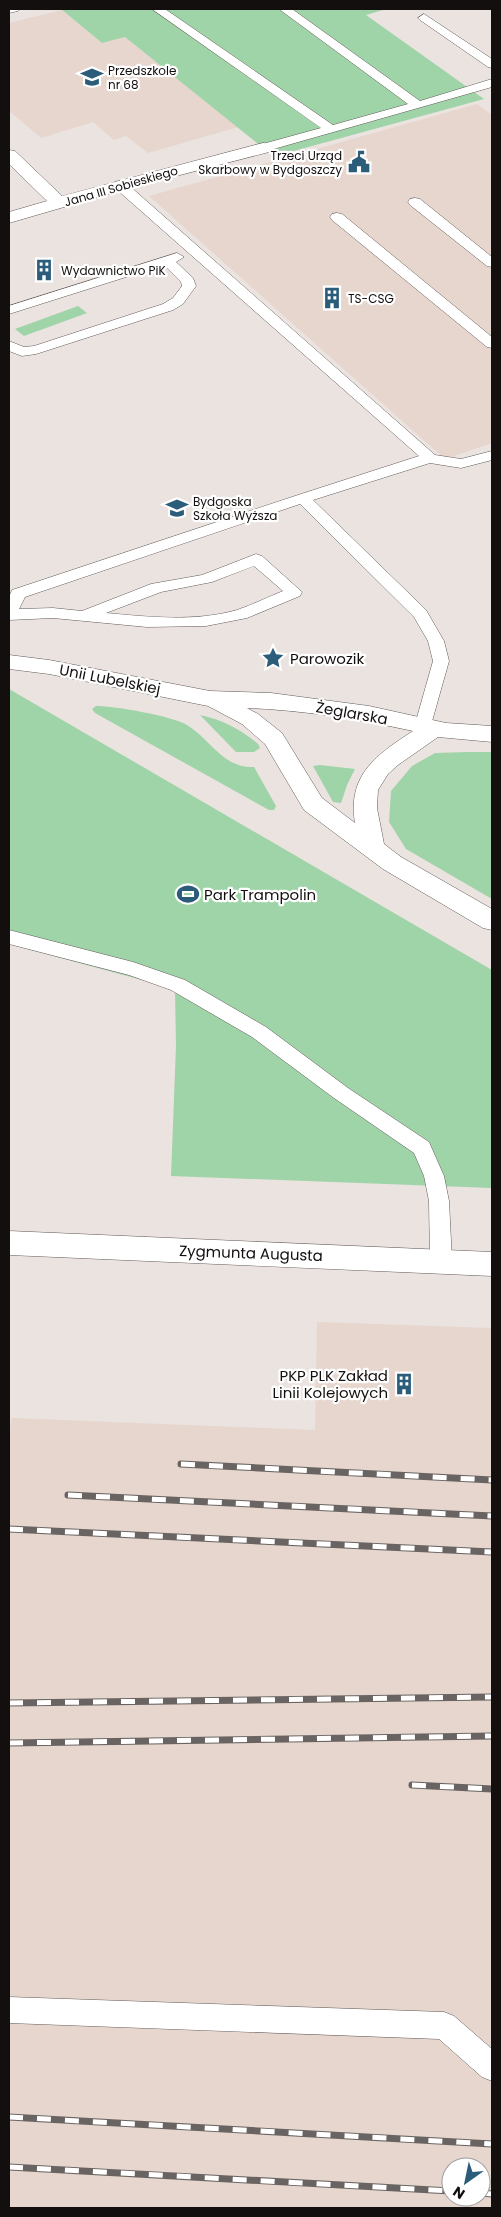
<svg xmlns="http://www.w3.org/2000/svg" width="501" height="2217" viewBox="0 0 501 2217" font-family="Poppins,sans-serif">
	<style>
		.built { fill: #e6d6ce; fill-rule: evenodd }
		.green { fill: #9fd3a8 }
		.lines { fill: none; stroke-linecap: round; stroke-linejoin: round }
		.service-casing { stroke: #625a57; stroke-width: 1 }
		.minor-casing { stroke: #625a57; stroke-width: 1 }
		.tertiary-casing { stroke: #625a57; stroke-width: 1 }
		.service { fill: #fff; fill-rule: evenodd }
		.minor { fill: #fff; fill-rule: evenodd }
		.tertiary { fill: #fff; fill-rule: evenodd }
		.rail-far1-casing { stroke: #696462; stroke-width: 5.5 }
		.rail-casing { stroke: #696462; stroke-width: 7 }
		.rail-far1 { stroke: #fff; stroke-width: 4; stroke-dasharray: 11; stroke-linecap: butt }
		.rail { stroke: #fff; stroke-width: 5; stroke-dasharray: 14; stroke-linecap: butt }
		.labels { text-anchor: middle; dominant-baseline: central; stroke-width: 4.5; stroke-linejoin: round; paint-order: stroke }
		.far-poi-label { font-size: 12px; fill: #120f0e; stroke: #fff; text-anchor: start }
		.far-street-label { font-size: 12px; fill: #120f0e; stroke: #fff }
		.poi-label { font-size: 15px; fill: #120f0e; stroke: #fff; text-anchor: start }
		.street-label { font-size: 15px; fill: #120f0e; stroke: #fff }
	</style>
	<rect width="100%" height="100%" fill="#ebe3df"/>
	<!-- built -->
	<path class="built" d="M62 10 102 43 125 37 238 127 148 153 126 136 114 140 93 122 41 138 9 111V23Z
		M477 104 492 115V443L445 459 149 196Z
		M317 1322 492 1328V2208H9V1434L12 1418 315 1430ZM451 2167H481V2197H451Z"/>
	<!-- green -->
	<path class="green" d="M61 9H386L366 15 484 99 279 155 263 148 125 37 102 43Z
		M78 306 87 313 24 336 15 329Z
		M9 689 492 970V1188L171 1176 176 1046 175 989 9 944Z
		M96 706C115 706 172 716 187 725 210 739 224 769 254 767L276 806 274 810H269L95 713 92 709Z
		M200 715C223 720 240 729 258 744L260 748 254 752H236Z
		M468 752H492V899L406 849 389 822 391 791 412 766 435 753Z
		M320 765 355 769 347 785 341 803 333 802 313 766Z"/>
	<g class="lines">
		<!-- service casing -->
		<g class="service-casing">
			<path id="service" d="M9 9H20L18 11 9 13Z
				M152 9H165L333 125 408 104 279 9H292L420 101 492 79V87L263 152 259 151 257 148 259 145 321 128Z
				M424 14 492 59V68L488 67 420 20 418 18Z
				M120 181 125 182 435 455 461 459 492 451V460L461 468 430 463 313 500 426 610 444 641 449 661 429 732 423 734 417 732 414 728 433 661 428 641 414 617 300 504 25 597 19 609 53 608 82 611 151 584 202 575 256 554 262 556 302 592 300 596 247 618 206 626 147 627 53 618 9 620V597L12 590 298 495 419 456 115 188 114 185 115 182ZM254 566 283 591C268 597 252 605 237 610 195 622 149 617 106 613L161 592 212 582Z
				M415 198 420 199 492 257V267L487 266 410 205 408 202 410 199Z
				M337 213 342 214 492 337V348L487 347 332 220 330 217 332 214Z
				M177 253 184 257 176 262 193 278 196 286 183 304 173 310 36 354 22 356 9 351V341L24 347 34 346 163 304 173 298 182 286 181 282 164 265 9 314V306Z
				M9 930 133 962 185 980 266 1027 348 1088 429 1142 444 1176 449 1201 452 1261 448 1267 441 1270 434 1267 430 1261 429 1201 424 1176 414 1153 334 1098 252 1037 171 990 129 975 9 944Z
				M9 1997 444 2012 454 2016 492 2049V2081L482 2077 439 2039 9 2023Z"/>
		</g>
		<!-- minor casing -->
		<g class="minor-casing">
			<path id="minor" d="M263 143 269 144 272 148 269 152 126 189 9 223V212L47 201 9 164V150L15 151 62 196Z"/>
		</g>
		<!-- tertiary casing -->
		<g class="tertiary-casing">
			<path id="tertiary" d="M9 655 49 660 210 691 271 693 369 706 446 723 492 726V742L438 737 398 765 388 774 378 790 377 808 384 844 401 857 492 909V930L483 928 383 869 304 810 265 744 242 724 208 706 49 674 9 669ZM247 708C302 710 358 719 413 731 376 755 347 775 355 823L322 798 282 733 258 714Z
				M9 1231 492 1252V1276L9 1255Z"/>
		</g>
		<!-- service -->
		<use href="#service" class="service"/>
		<!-- minor -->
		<use href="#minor" class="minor"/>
		<!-- tertiary -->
		<use href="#tertiary" class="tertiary"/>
		<!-- rail-far1 casing -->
		<g class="rail-far1-casing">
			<path id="rail-far1" d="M181 1464H186"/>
		</g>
		<!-- rail casing -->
		<g class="rail-casing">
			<path id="rail" d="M181 1464 492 1480
				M68 1495 492 1516
				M9 1529 492 1552
				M9 1703 492 1697
				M9 1743 492 1736
				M412 1785 492 1789
				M9 2117 492 2144
				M9 2167 451 2191
				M481 2193 492 2194"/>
		</g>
		<!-- rail-far1 -->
		<use href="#rail-far1" class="rail-far1"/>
		<!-- rail -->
		<use href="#rail" class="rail"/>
	</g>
	<!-- icons -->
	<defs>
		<g id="school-bare" transform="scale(1.725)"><path d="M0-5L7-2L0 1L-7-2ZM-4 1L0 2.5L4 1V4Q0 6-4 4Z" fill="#2b5d7a" stroke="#fff" stroke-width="2.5" paint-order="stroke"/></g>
		<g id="civic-bare" transform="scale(1.725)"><path d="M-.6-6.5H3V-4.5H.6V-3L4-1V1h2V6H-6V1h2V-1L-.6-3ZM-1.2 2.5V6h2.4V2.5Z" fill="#2b5d7a" stroke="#fff" stroke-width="2.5" paint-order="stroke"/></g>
		<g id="building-bare" transform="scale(1.725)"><path d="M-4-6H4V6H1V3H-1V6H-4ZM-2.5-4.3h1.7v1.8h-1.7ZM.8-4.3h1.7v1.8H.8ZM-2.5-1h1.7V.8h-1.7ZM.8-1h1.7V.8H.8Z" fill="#2b5d7a" stroke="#fff" stroke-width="2.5" paint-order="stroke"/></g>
		<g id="sight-bare" transform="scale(1.725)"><path d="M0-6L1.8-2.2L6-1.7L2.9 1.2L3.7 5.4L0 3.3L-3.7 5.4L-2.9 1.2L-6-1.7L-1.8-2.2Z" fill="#2b5d7a" stroke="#fff" stroke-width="2.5" paint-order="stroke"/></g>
		<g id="stadium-bare" transform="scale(1.725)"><path d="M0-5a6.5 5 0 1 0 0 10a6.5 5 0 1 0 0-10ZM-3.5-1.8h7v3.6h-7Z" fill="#2b5d7a" stroke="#fff" stroke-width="2.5" paint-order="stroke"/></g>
	</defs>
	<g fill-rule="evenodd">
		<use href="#school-bare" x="92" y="77"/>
		<use href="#civic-bare" x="359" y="162"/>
		<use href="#building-bare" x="44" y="270"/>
		<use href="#building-bare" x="332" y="298"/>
		<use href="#school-bare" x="177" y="508"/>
		<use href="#sight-bare" x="273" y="658"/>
		<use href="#stadium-bare" x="188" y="894"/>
		<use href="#building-bare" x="404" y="1384"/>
	</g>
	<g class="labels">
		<!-- far-poi labels -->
		<g class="far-poi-label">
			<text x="108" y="70">Przedszkole<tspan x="108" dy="14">nr 68</tspan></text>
			<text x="342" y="155" text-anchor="end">Trzeci Urząd<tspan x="342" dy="14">Skarbowy w Bydgoszczy</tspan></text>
			<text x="61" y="270">Wydawnictwo PiK</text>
			<text x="348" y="298">TS-CSG</text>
			<text x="193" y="501">Bydgoska<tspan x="193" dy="14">Szkoła Wyższa</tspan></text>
		</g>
		<!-- far-street labels -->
		<g class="far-street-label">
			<text transform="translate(121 186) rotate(-16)">Jana III Sobieskiego</text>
		</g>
		<!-- poi labels -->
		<g class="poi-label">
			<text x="290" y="658">Parowozik</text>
			<text x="204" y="894">Park Trampolin</text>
			<text x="388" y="1375" text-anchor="end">PKP PLK Zakład<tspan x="388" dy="17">Linii Kolejowych</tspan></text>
		</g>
		<!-- street labels -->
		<g class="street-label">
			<text transform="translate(110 679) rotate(11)">Unii Lubelskiej</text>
			<text transform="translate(352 713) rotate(10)">Żeglarska</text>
			<text transform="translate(251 1253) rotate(2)">Zygmunta Augusta</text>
		</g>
	</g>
	<!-- border -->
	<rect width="501" height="2217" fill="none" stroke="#120f0e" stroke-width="20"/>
	<!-- north arrow -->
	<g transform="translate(466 2182) rotate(213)"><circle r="24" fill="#ffffff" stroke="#a09f9f"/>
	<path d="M0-4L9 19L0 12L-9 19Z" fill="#2b5d7a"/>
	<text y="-8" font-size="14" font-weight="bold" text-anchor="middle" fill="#120f0e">N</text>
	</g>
</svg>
